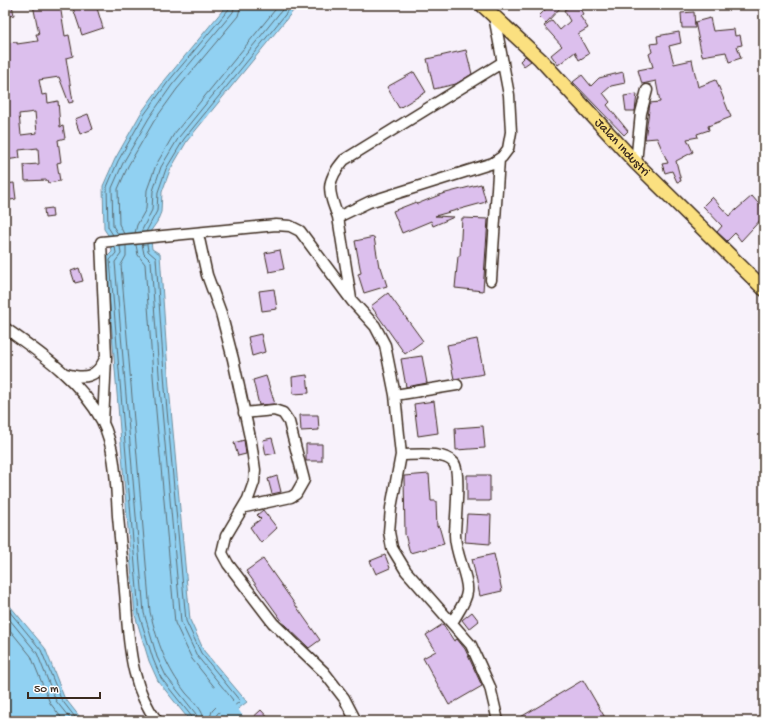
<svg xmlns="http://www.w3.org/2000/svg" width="769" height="726" viewBox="0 0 769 726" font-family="'Gochi Hand',sans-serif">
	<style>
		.water { fill: #91d1f2; stroke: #6f8e9d }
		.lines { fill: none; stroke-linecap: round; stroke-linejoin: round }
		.shore { stroke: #5d6d73; stroke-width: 1 }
		.river { stroke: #91d1f2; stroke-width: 17 }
		.building { fill: #dcbfed; stroke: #3b2a1e; fill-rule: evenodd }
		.minor-casing { stroke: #3b2a1e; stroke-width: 13 }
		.major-casing { stroke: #3b2a1e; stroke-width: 16 }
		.minor { stroke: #fff; stroke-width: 10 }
		.major { stroke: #fbe080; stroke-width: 13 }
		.labels { text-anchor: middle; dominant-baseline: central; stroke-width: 3; stroke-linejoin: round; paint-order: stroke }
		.street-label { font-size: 13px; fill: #3b2a1e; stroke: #fff }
	</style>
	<rect width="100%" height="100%" fill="#f8f2fb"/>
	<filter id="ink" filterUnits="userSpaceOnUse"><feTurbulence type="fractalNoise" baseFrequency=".025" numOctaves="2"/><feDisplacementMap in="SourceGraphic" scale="8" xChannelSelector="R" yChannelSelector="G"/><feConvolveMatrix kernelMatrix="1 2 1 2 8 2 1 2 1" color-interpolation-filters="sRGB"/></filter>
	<g filter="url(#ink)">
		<!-- water -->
		<path class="water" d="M227 5H298L187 141 170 170 162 192 161 212 157 222 150 232 152 249 160 254 169 387 190 620 204 651 247 702 222 721H190L158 681 149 661 135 615 106 258 112 252 110 238 104 229 103 186 115 159 141 113 165 80Z
			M5 600 45 648 64 697 83 721H5Z"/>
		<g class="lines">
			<!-- shore -->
			<path class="shore" d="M141 232 152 210 153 191 161 167 179 137 286 5
				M146 232 157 211 158 192 166 169 184 139 293 5
				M135 233 137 225 146 209 147 190 156 165 174 134 279 5
				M118 234 113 226 112 188 123 163 149 118 172 85 233 12 235 5
				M124 234 119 224 118 189 128 166 154 121 177 89 238 16 241 5
				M113 235 108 227 107 187 118 161 144 115 168 82 229 9 230 5
				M142 244 144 254 151 261 160 388 181 622 197 656 233 700 217 714 215 721
				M147 244 148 251 156 258 165 388 186 621 201 653 240 701 222 717 220 721
				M136 245 138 255 145 264 154 389 175 623 192 659 224 699 212 711 209 721
				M120 246 121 254 115 262 144 613 157 657 166 676 196 714 198 721
				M126 246V256L121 265 150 612C158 644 166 667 186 693 193 701 204 710 204 721
				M115 247 116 253 110 260 139 614 153 659 161 678 192 717 193 721
				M5 606 41 650 61 699 78 721
				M5 614 37 653 56 701 72 721
				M5 624 31 656 50 703 64 721"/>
			<!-- river -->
			<path class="river" d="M218 695 236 721"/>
		</g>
		<!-- building -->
		<path class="building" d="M5 5H12L14 15 5 17Z
			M33 5H47V7L60 5 65 36 69 35 73 56 66 58 73 102 69 103 59 77 39 80 42 95 47 94 48 103 58 101 60 127 63 126 65 138 58 140 61 162 57 163 60 181 48 183 47 180 25 181 24 165 39 164 38 148 19 150 20 158 5 160 8 128 5 102V43L17 42V44L38 41 36 34H39ZM35 112 37 133 21 135 19 114Z
			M72 5H96L103 28 82 35Z
			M550 5H563L546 23 539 16Z
			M573 5H578L583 14 580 16 588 28 578 34 589 54 579 60 575 52 558 65 551 55 562 46 544 26 552 20 560 30 570 21 564 10Z
			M694 12 695 28H682L681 13Z
			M710 18 713 31 734 29 735 36 740 35 742 45 737 46 741 58 729 62 726 52 702 56 695 22Z
			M679 32 681 43 669 46 674 64 692 60 698 87 716 80 731 117 708 126 709 130 697 134 698 137 687 139 693 152 676 161 681 181 677 182 672 171 665 173 662 164 668 163 657 138 645 139 650 103 660 102 656 81 642 84 638 70 653 67 649 54 652 52 650 44 658 43 657 36Z
			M466 50 472 74 456 84 434 89 427 59Z
			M525 56 531 61 524 66 520 61Z
			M414 72 426 92 399 108 387 87Z
			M623 72 625 83 611 86 603 93 610 102 607 105 628 131 624 135 573 82 582 75 591 86 599 78Z
			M637 94 635 111H626L624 96Z
			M88 114 93 129 80 134 75 119Z
			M14 183 16 199 5 201V184Z
			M481 184 486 202 435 216 454 217 433 226 431 221 402 233 393 211 416 202 417 204 442 194Z
			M752 196 764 210V216L741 241 735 233 727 241 717 232 722 226 703 206 712 197 729 216Z
			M52 208 53 217 45 218 44 209Z
			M462 218 488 219 483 291 455 288 458 256H460Z
			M374 237 379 267H381L387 286 364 293 358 274 361 273 355 241Z
			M280 250 284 269 269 272 265 253Z
			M79 268 83 281 75 283 71 271Z
			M274 289 277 309 262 311 259 291Z
			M388 293 423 341 405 354 371 306Z
			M261 334 265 352 252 356 248 337Z
			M477 339 484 374 454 379 447 345Z
			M422 356 427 383 406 387 401 359Z
			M307 375 309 393 293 394 292 377Z
			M266 376 275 404 259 405 253 380Z
			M434 401 438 433 418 436 414 404Z
			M300 415H318L319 430 301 431Z
			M483 426 485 448 456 450 455 428Z
			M272 438 276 453 266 455 263 440Z
			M244 440 246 454 238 456 234 443Z
			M306 444H322V461H306Z
			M429 474 431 501H436L437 527 439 526 444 544 410 553 405 534 404 476Z
			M467 475H490V501H467Z
			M277 476 281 492 272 494 268 479Z
			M263 510 277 528 261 543 250 527 261 519 257 515Z
			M467 514 491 515 490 544 465 542Z
			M494 554 502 591 480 596 472 559Z
			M385 555 390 568 376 574 370 561Z
			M263 559 320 640 309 648 285 625 246 571Z
			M472 612 479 621 469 629 462 620Z
			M443 624 454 641 457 639 465 649 482 686 449 705 423 658 436 651 426 635Z
			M583 680 607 721H514Z
			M261 710 271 721H249Z"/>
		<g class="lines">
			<!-- minor casing -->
			<g class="minor-casing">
				<path id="minor" d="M636 163 641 113 647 90
					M338 217C328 191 325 182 344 160L503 62
					M198 234 207 275 221 313 233 359 251 442 255 470 254 482 248 499 226 536 222 553 228 564 273 623 324 672 344 698 356 721
					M491 280 499 159
					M351 299 338 217 369 202 493 163 502 157 508 149 511 132 509 95 494 16
					M5 328C42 354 80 380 102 421 116 449 116 485 118 516 121 550 125 584 127 618 130 655 134 691 157 721
					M66 374C85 379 96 378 105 359
					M395 395 457 385
					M244 413 274 410 283 413 289 422 304 480 296 494 291 497 245 507
					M103 423 106 357 101 242 276 225 290 226 300 231 352 301 375 326 385 345 395 395 401 455 391 508 389 532 392 548 406 571 471 645 490 687 498 721
					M401 455C414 455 445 451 454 463 461 473 455 521 455 535 455 554 469 578 467 592 466 602 458 612 453 621"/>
			</g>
			<!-- major casing -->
			<g class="major-casing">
				<g id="major">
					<path id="s1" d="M482 5 540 59 636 163 764 289"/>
				</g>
			</g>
			<!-- minor -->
			<use href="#minor" class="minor"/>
			<!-- major -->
			<use href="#major" class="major"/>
		</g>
	</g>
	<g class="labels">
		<!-- street labels -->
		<g class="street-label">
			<text stroke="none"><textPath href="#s1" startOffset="200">Jalan Industri</textPath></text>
		</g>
	</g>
	<!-- margin -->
	<rect width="769" height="726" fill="none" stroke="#fff" stroke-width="20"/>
	<rect x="10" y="10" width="749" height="706" fill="none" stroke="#3b2a1e" stroke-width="1.5" filter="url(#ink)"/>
	<!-- scale -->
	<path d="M28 692v6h72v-6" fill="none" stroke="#3b2a1e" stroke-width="2"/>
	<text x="34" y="692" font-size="12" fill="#3b2a1e" stroke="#ffffff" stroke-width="3" paint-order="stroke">50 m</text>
</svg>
